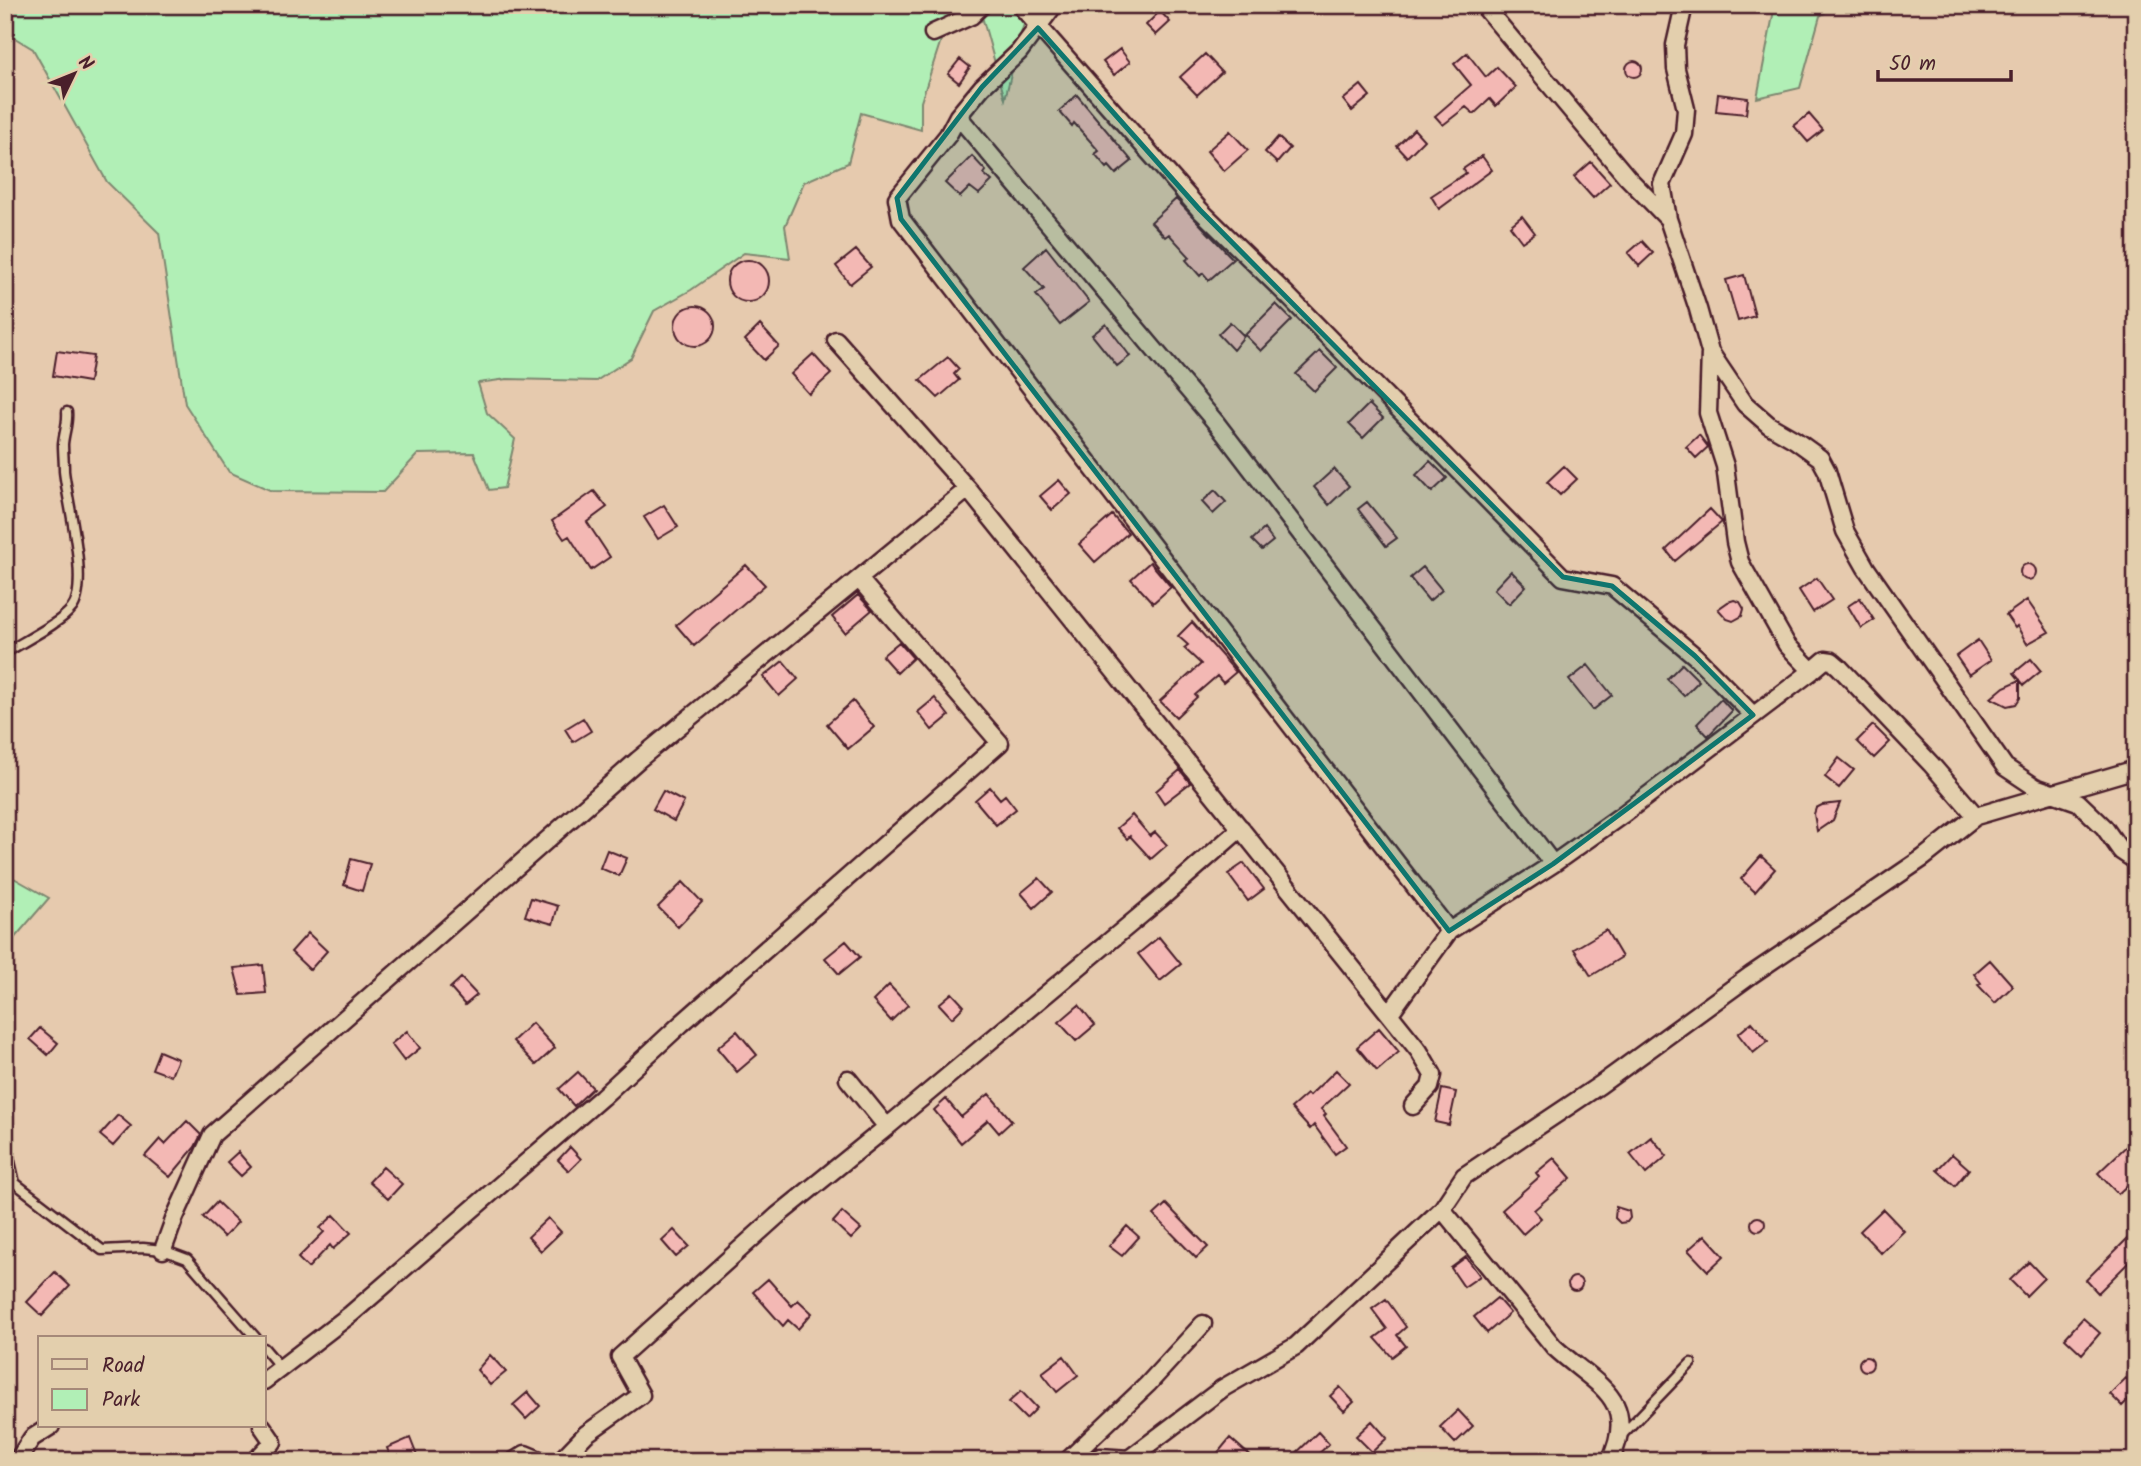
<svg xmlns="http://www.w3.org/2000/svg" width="2141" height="1466" viewBox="0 0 2141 1466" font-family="Kalam,sans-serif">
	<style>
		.green { fill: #b1efb6; stroke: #7e8770; stroke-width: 2 }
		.building { fill: #f3b8b4; stroke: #4a1f2b; stroke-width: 2 }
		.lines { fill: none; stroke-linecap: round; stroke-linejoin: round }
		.service-casing { stroke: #4a1f2b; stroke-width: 13 }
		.minor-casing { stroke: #4a1f2b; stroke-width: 21 }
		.service { stroke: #e3cfad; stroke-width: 8 }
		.minor { stroke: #e3cfad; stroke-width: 16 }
		.marked { fill: #0f766e; fill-opacity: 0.2; stroke: #0f766e; stroke-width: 5; stroke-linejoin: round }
	</style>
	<rect width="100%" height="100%" fill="#e6caae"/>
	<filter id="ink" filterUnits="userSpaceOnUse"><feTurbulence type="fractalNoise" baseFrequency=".0143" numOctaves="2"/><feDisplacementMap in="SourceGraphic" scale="14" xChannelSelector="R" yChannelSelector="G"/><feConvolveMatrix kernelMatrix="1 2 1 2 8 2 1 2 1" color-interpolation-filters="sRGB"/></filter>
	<g filter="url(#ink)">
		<!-- green -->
		<path class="green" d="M5 5H1031L1022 30 1005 99 983 20 942 37 921 102V130L861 113 848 163 804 182 785 226 790 258 744 253 691 290 654 311 631 358 596 381 507 379 478 383 487 413 515 439 504 488 489 490 474 453 418 454 383 492 272 491 229 472 185 404 159 233 107 182 33 49 5 32Z
			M1775 5H1837L1820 16 1800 88 1757 98Z
			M5 873 49 898 5 949Z"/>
		<!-- building -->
		<path class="building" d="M1160 11 1170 22 1156 35 1146 25Z
			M1120 49 1130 62 1114 75 1103 62Z
			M1467 53 1486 77 1497 67 1516 87 1496 106 1490 99 1474 114 1466 107 1443 125 1435 116 1471 85 1454 64Z
			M1205 54 1222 72 1197 95 1180 77Z
			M960 59 970 67 959 83 948 74Z
			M1626 69a8 8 0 1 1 16 0a8 8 0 1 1-16 0Z
			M1361 85 1370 96 1352 111 1343 100Z
			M1718 94 1748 98 1746 114 1716 111Z
			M1077 95 1132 161 1116 174 1109 166 1107 168 1095 154 1099 151 1074 123 1072 126 1059 111Z
			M1809 114 1823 130 1808 142 1794 126Z
			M1414 129 1424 140 1407 157 1397 146Z
			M1230 131 1248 150 1224 171 1207 151Z
			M1278 137 1290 148 1277 163 1265 152Z
			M972 156 986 171 984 174 992 181 979 194 970 187 960 197 945 183Z
			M1482 156 1492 170 1439 209 1431 196 1466 173 1463 169Z
			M1591 162 1610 183 1593 198 1574 177Z
			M1176 199 1233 259 1209 280 1203 273 1200 276 1186 260 1190 257 1169 234 1165 237 1151 222Z
			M1522 216 1535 233 1522 242 1510 226Z
			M1642 241 1653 253 1639 266 1628 253Z
			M1046 247 1089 302 1060 325 1036 295 1044 289 1024 267Z
			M856 250 871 267 850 284 836 266Z
			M727 281a21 21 0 1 1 42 0a21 21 0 1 1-42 0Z
			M1744 275 1755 316 1738 321 1726 280Z
			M1276 304 1292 320 1261 351 1245 335Z
			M675 326a20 20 0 1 1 40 0a20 20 0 1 1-40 0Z
			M1230 322 1244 336 1233 350 1218 334Z
			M1106 324 1130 356 1117 366 1092 335Z
			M760 325 779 346 764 360 745 340Z
			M57 351 93 356 89 382 53 376Z
			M1320 351 1337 368 1314 391 1296 374Z
			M813 354 831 374 809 394 791 374Z
			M948 357 959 369 954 374 959 380 938 398 920 380Z
			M1369 404 1383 418 1363 438 1349 424Z
			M1699 435 1708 447 1696 458 1686 447Z
			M1430 461 1447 478 1432 492 1416 475Z
			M1564 466 1577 479 1560 495 1547 482Z
			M1334 469 1349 486 1329 505 1314 487Z
			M1059 480 1071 494 1052 510 1040 496Z
			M1215 490 1226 502 1213 514 1202 502Z
			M594 491 607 507 587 522 610 557 591 570 569 536 564 539 552 521Z
			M1367 502 1397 538 1386 546 1358 509Z
			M664 505 678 527 658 539 644 517Z
			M1710 509 1722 522 1675 561 1666 550Z
			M1112 515 1128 533 1095 562 1079 544Z
			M1264 529 1273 541 1262 550 1252 540Z
			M1150 562 1171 587 1153 603 1131 579Z
			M2020 572a8 8 0 1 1 16 0a8 8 0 1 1-16 0Z
			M746 565 765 585 694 646 676 625Z
			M1423 567 1442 590 1429 601 1410 578Z
			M1511 571 1526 586 1509 604 1494 589Z
			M1817 578 1832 600 1813 612 1799 590Z
			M858 595 872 610 845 633 832 617Z
			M1860 598 1874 620 1861 628 1848 606Z
			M1734 600 1740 602 1744 609 1742 616 1733 621 1727 619 1718 609 1728 602Z
			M2027 600 2049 632 2027 644 2017 626 2015 628 2006 615Z
			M1192 622 1236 672 1223 683 1217 676 1195 695 1197 697 1176 717 1160 701 1201 664 1184 648 1188 645 1178 636Z
			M1978 640 1991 660 1969 675 1956 656Z
			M899 642 913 658 897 673 882 656Z
			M2031 659 2041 671 2024 685 2014 673Z
			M783 661 798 679 779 696 763 677Z
			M1682 664 1699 681 1684 696 1667 679Z
			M1588 665 1612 695 1593 710 1569 680Z
			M2020 680V698L2016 704 2007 706 1991 698 2004 687Z
			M935 698 949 716 932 730 918 712Z
			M1721 699 1732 711 1708 736 1697 724Z
			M853 701 874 727 848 749 827 724Z
			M583 718 591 731 573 742 565 729Z
			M1873 725 1890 742 1874 758 1857 741Z
			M1839 758 1854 770 1839 788 1825 777Z
			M1180 770 1190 783 1164 803 1156 791Z
			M990 787 1000 799 1005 795 1016 809 996 825 975 800Z
			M663 791 684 802 674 821 653 809Z
			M1840 803 1833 820 1817 831 1814 814 1816 808 1822 805Z
			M1132 815 1150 836 1155 832 1167 845 1151 859 1130 836 1127 839 1117 828Z
			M607 850 627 858 619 876 600 868Z
			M1761 856 1775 869 1755 892 1741 879Z
			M351 859 370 864 362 891 344 885Z
			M1244 863 1264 889 1248 901 1228 874Z
			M1039 878 1052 892 1034 908 1021 893Z
			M683 882 702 902 678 927 658 907Z
			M531 898 558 906 553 924 525 916Z
			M1606 930 1622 957 1591 976 1574 949Z
			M308 933 327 951 310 970 291 952Z
			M1159 937 1181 964 1160 981 1138 954Z
			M846 941 860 957 839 974 825 958Z
			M1990 960 2013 986 1995 1003 1978 985 1981 983 1974 974Z
			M263 965 266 993 241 995 234 968Z
			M461 978 477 995 465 1005 450 988Z
			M889 985 908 1005 891 1021 873 1001Z
			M952 993 964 1006 952 1018 939 1004Z
			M1079 1005 1095 1025 1076 1041 1059 1022Z
			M1752 1022 1768 1041 1753 1053 1738 1034Z
			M532 1023 555 1048 536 1065 513 1041Z
			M40 1028 58 1043 48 1055 30 1039Z
			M1379 1028 1399 1052 1377 1071 1357 1047Z
			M407 1031 420 1048 404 1061 391 1044Z
			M737 1031 757 1055 737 1072 717 1048Z
			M159 1051 178 1059 171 1076 152 1069Z
			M1336 1070 1349 1083 1321 1109 1326 1114 1324 1116 1346 1146 1335 1154 1314 1125 1310 1129 1291 1108 1307 1094 1309 1096Z
			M578 1072 593 1088 574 1106 559 1089Z
			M1442 1089 1456 1092 1449 1125 1435 1122Z
			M989 1094 1012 1121 999 1133 988 1120 961 1143 934 1110 946 1099 961 1117Z
			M118 1115 131 1126 113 1146 100 1135Z
			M187 1121 201 1135 195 1147 170 1177 145 1156 160 1139 165 1144Z
			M1651 1137 1667 1156 1646 1174 1630 1154Z
			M2136 1137V1177L2118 1194 2098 1173Z
			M570 1147 581 1159 569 1171 558 1160Z
			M238 1152 251 1167 241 1176 227 1162Z
			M1952 1154 1969 1169 1955 1186 1937 1170Z
			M1554 1158 1571 1178 1534 1210 1541 1218 1523 1234 1502 1210 1539 1177 1536 1173Z
			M383 1167 402 1184 388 1199 369 1182Z
			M217 1202 238 1222 224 1237 203 1217Z
			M1166 1204 1208 1247 1196 1258 1154 1215Z
			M1616 1207 1629 1211 1630 1218 1627 1222 1620 1223 1615 1218Z
			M1883 1209 1904 1231 1881 1253 1860 1231Z
			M842 1212 861 1229 851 1239 833 1222Z
			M334 1215 351 1233 333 1249 330 1245 308 1268 298 1258 324 1232 320 1228Z
			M1751 1224a7 7 0 1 1 14 0a7 7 0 1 1-14 0Z
			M548 1218 561 1232 541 1251 528 1237Z
			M1127 1226 1139 1237 1122 1256 1109 1246Z
			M674 1230 689 1246 676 1257 662 1241Z
			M2136 1230V1255L2098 1293 2086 1280Z
			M1705 1235 1724 1256 1708 1271 1688 1250Z
			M1466 1257 1480 1276 1464 1287 1451 1268Z
			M2029 1262 2044 1278 2026 1296 2010 1280Z
			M55 1272 70 1286 42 1316 27 1302Z
			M1568 1284a7 7 0 1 1 14 0a7 7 0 1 1-14 0Z
			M768 1279 792 1306 798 1300 812 1313 798 1329 788 1320 783 1326 753 1292Z
			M1497 1298 1510 1313 1487 1333 1474 1317Z
			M1386 1299 1406 1327 1397 1335 1406 1346 1392 1357 1375 1338 1387 1329 1372 1309Z
			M2083 1318 2100 1333 2082 1354 2065 1338Z
			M490 1355 506 1372 490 1385 477 1370Z
			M1064 1356 1078 1375 1057 1392 1042 1373Z
			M1859 1364a7 7 0 1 1 14 0a7 7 0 1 1-14 0Z
			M2126 1378 2136 1386V1392L2122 1406 2110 1394Z
			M1340 1387 1354 1402 1344 1411 1330 1396Z
			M1021 1391 1037 1408 1026 1419 1009 1402Z
			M528 1392 540 1406 526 1419 513 1405Z
			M1458 1410 1473 1426 1455 1443 1440 1427Z
			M1372 1421 1387 1438 1372 1452 1356 1436Z
			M1318 1432 1329 1444 1311 1461H1288Z
			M410 1438 419 1461H392L387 1448Z
			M1230 1438 1256 1461H1211Z"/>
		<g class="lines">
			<!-- service casing -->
			<g class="service-casing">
				<path id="service" d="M5 653C22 642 61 623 72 608 90 585 67 501 64 471 64 462 63 452 63 444 64 432 68 424 67 412
					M5 1140 15 1183 102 1250 143 1248 163 1250 187 1259 256 1338
					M264 1348 281 1368
					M1620 1437 1691 1363"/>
			</g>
			<!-- minor casing -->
			<g class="minor-casing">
				<path id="minor" d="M1020 5 1200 210 1287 295 1563 577 1612 586 1695 656 1753 715
					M1054 5 1019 52 982 87 958 116 948 135 897 198 901 219 1449 931
					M1483 5 1627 177 1668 219 1698 309 1710 352 1708 413 1725 466 1735 542 1740 562 1787 645 1812 671 1825 660 1832 661 1839 667 1931 764 1976 816
					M933 33 971 16 982 5
					M958 116 1217 424 1553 864
					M1668 219 1662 184 1684 134 1686 109 1676 69 1675 45 1684 5
					M836 340 968 489 1419 1051 1433 1075 1430 1087 1413 1106
					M1710 352 1745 404 1769 425 1795 440 1820 458 1827 471 1845 531 1866 568 2005 767 2035 787 2078 802 2104 827 2121 851 2136 861
					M1390 1013 1449 931 1553 864 1622 815 1812 671
					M848 1079 887 1127 1159 900 1241 828
					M1442 1209 1554 1347C1595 1385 1640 1398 1610 1461
					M163 1250 175 1217 212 1135 638 760 968 489
					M264 1381 351 1314 602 1097 681 1024 1000 743 859 579
					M17 1461 32 1438 51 1426
					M255 1461 273 1442 262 1426
					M514 1461 525 1454 542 1461
					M560 1461 586 1434 641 1395 620 1357 777 1216 887 1127
					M1067 1461 1148 1384 1203 1324
					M1095 1461 1100 1457 1129 1459 1223 1388 1296 1346 1442 1209 1464 1176 1600 1085 1751 975 1923 858 1976 816 2136 769"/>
			</g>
			<!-- service -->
			<use href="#service" class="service"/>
			<!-- minor -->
			<use href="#minor" class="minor"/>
		</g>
	</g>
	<!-- marked area -->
	<path class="marked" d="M1038 28 1200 210 1563 577 1612 586 1695 656 1753 715 1553 864 1449 931 901 219 897 198 982 87Z"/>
	<!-- margin -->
	<rect width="2141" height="1466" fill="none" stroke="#e3cfad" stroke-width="28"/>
	<rect x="14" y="14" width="2113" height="1438" fill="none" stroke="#4a1f2b" stroke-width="2.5" filter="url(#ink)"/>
	<!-- legend -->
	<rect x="38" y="1336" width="228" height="91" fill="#e3cfad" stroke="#a68979" stroke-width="2"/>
	<rect x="52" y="1359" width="35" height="10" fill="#e3cfad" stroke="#a68979" stroke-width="2"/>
	<text x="102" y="1372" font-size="21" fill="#4a1f2b">Road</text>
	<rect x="52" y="1389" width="35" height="21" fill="#b1efb6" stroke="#a68979" stroke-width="2"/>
	<text x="102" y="1406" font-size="21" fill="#4a1f2b">Park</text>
	<!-- north arrow -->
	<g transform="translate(74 74) rotate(47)" stroke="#e3cfad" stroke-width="5" paint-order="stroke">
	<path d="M0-5L12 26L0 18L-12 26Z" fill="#4a1f2b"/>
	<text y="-10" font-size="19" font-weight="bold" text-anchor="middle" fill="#4a1f2b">N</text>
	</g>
	<!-- scale -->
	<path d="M1878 70v10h133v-10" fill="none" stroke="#4a1f2b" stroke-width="3.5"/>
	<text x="1889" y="70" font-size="21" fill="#4a1f2b" stroke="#e3cfad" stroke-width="5" paint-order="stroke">50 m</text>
</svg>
